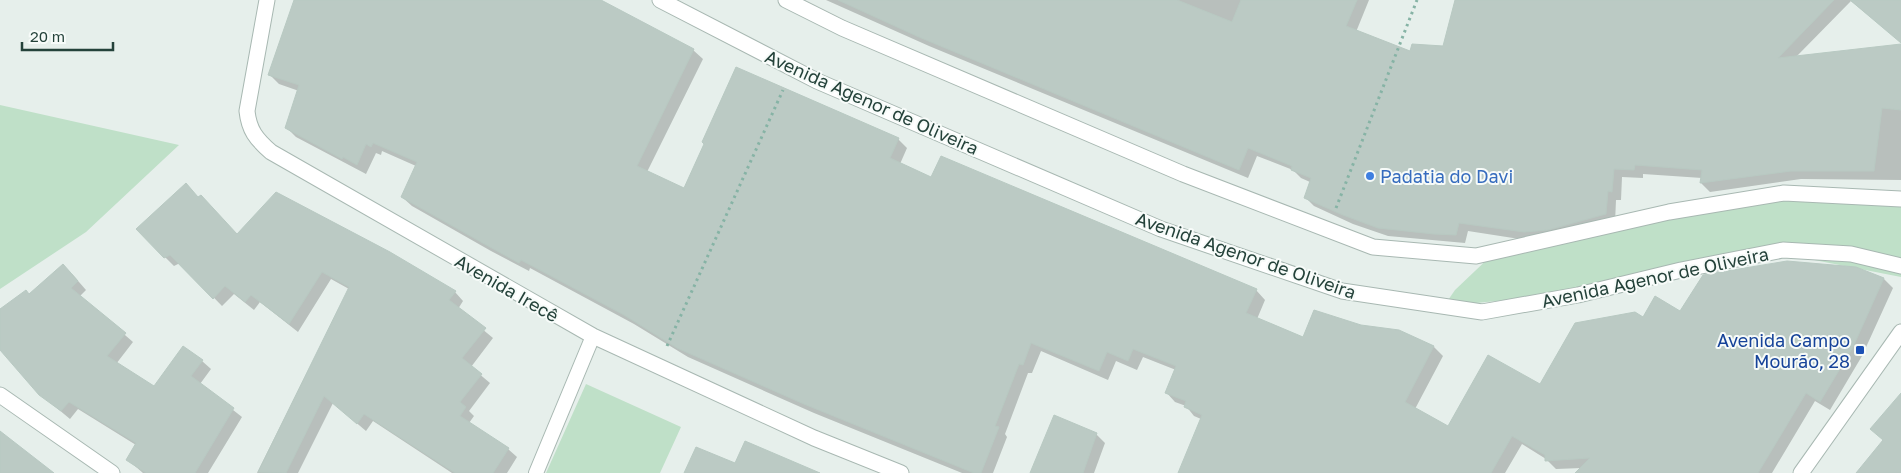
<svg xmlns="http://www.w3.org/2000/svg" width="1901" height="473" viewBox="0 0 1901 473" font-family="'Golos Text',sans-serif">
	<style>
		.green { fill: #bfe0c8 }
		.shadow { fill: #0003 }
		.building { fill: #bbcac4; stroke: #b8c9c2 }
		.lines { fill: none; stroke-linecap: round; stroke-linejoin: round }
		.lane-casing { stroke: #a8b8b2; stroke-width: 16 }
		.street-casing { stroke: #a8b8b2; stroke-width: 17 }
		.path { stroke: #86b3a5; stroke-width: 3; stroke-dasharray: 2.5 4; stroke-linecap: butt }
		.lane { stroke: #fff; stroke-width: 14 }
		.street { stroke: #fff; stroke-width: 15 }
		.shop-dot { fill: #3f7fe0; stroke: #f7fbf9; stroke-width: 2 }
		.transit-dot { fill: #1a4fb4; stroke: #f7fbf9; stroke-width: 2 }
		.labels { text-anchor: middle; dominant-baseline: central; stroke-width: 4; stroke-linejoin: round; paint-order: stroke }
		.street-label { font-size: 18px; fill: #24423a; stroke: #f7fbf9 }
		.shop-label { font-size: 18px; fill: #366cbe; stroke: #f7fbf9; text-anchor: start }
		.transit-label { font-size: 18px; fill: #164399; stroke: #f7fbf9; text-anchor: end }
	</style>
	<rect width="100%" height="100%" fill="#e6efeb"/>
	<!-- green -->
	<path class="green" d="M0 105 179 145 86 232 0 289Z
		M1800 194 1901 206V277L1753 248 1591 292 1444 306 1455 290 1495 252Z
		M586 384 681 427 660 473H546Z"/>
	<!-- shadow -->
	<path class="shadow" d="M394 0H599L693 50 703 59 647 172 685 190 898 139 907 148 900 164 932 179 1256 290 1265 300 1257 319 1304 339 1434 347 1443 356 1415 409 1449 428 1541 386 1643 319 1680 313 1856 268 1884 279 1893 288 1862 356 1830 410 1815 401 1772 473H1577L1582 468 1556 469 1546 459 1522 444 1505 473H1180L1201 419 1194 416 1186 406 1175 402 1166 392 1176 370 1143 357 1137 370 1116 361 1108 380 1041 351 1032 373H1028L1005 434 1007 437 993 473H962L814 413 688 357 634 324 530 268 529 271 491 251 412 206 402 197 416 166 382 151 381 155 376 153 366 174 296 137 287 128 299 91 279 84 270 75Z
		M826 0H1369L1356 32 1410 52 1444 48 1457 0H1899L1901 2V42L1851 1 1796 57 1901 45V180L1801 179 1710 192 1701 183 1702 178 1643 174V178L1622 177 1621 200H1616L1615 223 1533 241 1468 231 1465 243 1388 236 1353 224 1314 206 1305 197 1310 182 1301 178 1293 170 1257 156 1248 178 929 46Z
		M199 198 237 235 455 292 463 301 458 309 493 338 471 367 490 383 469 411 474 416 469 423 508 449 517 457 507 473H452L373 421 366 431 333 403 298 473H257L349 289 331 279 298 332 260 302 254 310 234 294 222 306 180 263 174 266 137 229Z
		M72 274 86 290 80 296 133 342 116 364 154 388 202 361 211 369 200 384 242 417 208 473H143L128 460 136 445 78 409 70 419 40 394 0 349V311Z
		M1096 434 1105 443 1094 473H1032Z"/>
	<!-- building -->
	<path class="building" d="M294 0H601L694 49 637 166 684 188 704 144 702 142 736 67 899 138 890 158 931 177 941 156 1257 289 1246 313 1303 337 1314 310 1361 325 1399 330 1434 346 1405 402 1448 426 1488 355 1540 384 1575 323 1635 312 1643 317 1655 296 1680 311 1703 275 1787 261 1856 267 1884 278 1853 347 1820 402 1806 393 1758 473H1575L1590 458 1545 461V455L1512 436 1491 473H1178L1202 415 1184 407 1186 401 1165 393 1176 366 1133 349 1128 361 1107 352 1099 371 1031 343 1023 365 1019 364 995 426 999 427 981 473H974L804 404 677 348 624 315 521 260 519 263 481 242 401 197 417 162 373 143 371 147 366 144 357 165 343 157 342 159 285 128 299 85 268 75Z
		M838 0H1177L1232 22 1241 0H1357L1346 26 1410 51 1412 44 1443 46 1455 0H1834L1778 58 1901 44V110L1882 108 1874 171H1791L1700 183 1702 170 1635 165 1634 170 1614 169 1612 192 1608 191 1606 214 1548 230 1524 232 1459 223 1456 235 1434 234 1378 228 1343 215 1304 198 1311 178 1291 170 1292 166 1248 148 1239 170 919 37Z
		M1850 0H1901V43Z
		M186 183 198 197 201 195 237 234 276 192 390 252 456 291 449 300 486 328 462 358 482 374 460 402 466 407 460 416 509 448 493 473H455L364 414 357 424 324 396 286 473 258 472 349 287 322 272 289 324 251 295 245 302 225 286 213 299 170 255 164 258 136 229Z
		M63 264 78 281 71 288 126 333 107 356 154 386 183 346 203 360 191 376 234 408 195 473H146L126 460 136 443 69 402 61 411 39 395 0 350V309L26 290 29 294Z
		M1901 393V473H1856L1883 440 1870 429Z
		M1054 415 1097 433 1083 473H1030Z
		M0 431 54 473H0Z
		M745 441 820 473H684L696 447 735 463Z"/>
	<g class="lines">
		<!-- lane casing -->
		<g class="lane-casing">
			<path id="lane" d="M536 473 593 336"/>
		</g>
		<!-- street casing -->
		<g class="street-casing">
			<path id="street" d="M267 0 247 111C249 130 256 139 271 152L593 336 814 438 901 473
				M660 0 817 81 1161 229 1342 291 1482 312 1578 295 1681 270 1783 250 1851 254 1901 266
				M786 0 842 28 1183 174 1373 247 1476 256 1669 212 1784 193 1901 199
				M0 395 112 473
				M1801 473 1901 332"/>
		</g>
		<!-- path -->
		<path class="path" d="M1336 208 1417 0
			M667 346 783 90"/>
		<!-- lane -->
		<use href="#lane" class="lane"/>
		<!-- street -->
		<use href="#street" class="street"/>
	</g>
	<!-- markers -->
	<circle class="shop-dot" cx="1370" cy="176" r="5"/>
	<rect class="transit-dot" x="1855" y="345" width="10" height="10" rx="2.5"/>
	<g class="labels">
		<!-- street labels -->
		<g class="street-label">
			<text transform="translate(872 102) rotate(24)">Avenida Agenor de Oliveira</text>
			<text transform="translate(1246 255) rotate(19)">Avenida Agenor de Oliveira</text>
			<text transform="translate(1655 277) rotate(-12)">Avenida Agenor de Oliveira</text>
			<text transform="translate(507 288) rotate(30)">Avenida Irecê</text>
		</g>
		<!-- shop labels -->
		<g class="shop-label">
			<text x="1380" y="176">Padatia do Davi</text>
		</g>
		<!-- transit labels -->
		<g class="transit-label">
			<text x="1850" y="340">Avenida Campo<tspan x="1850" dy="21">Mourão, 28</tspan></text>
		</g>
	</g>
	<!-- scale -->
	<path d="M22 42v8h91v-8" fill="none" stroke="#24423a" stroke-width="2.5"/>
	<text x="30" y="42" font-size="15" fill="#24423a" stroke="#f7fbf9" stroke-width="4" paint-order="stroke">20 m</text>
</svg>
